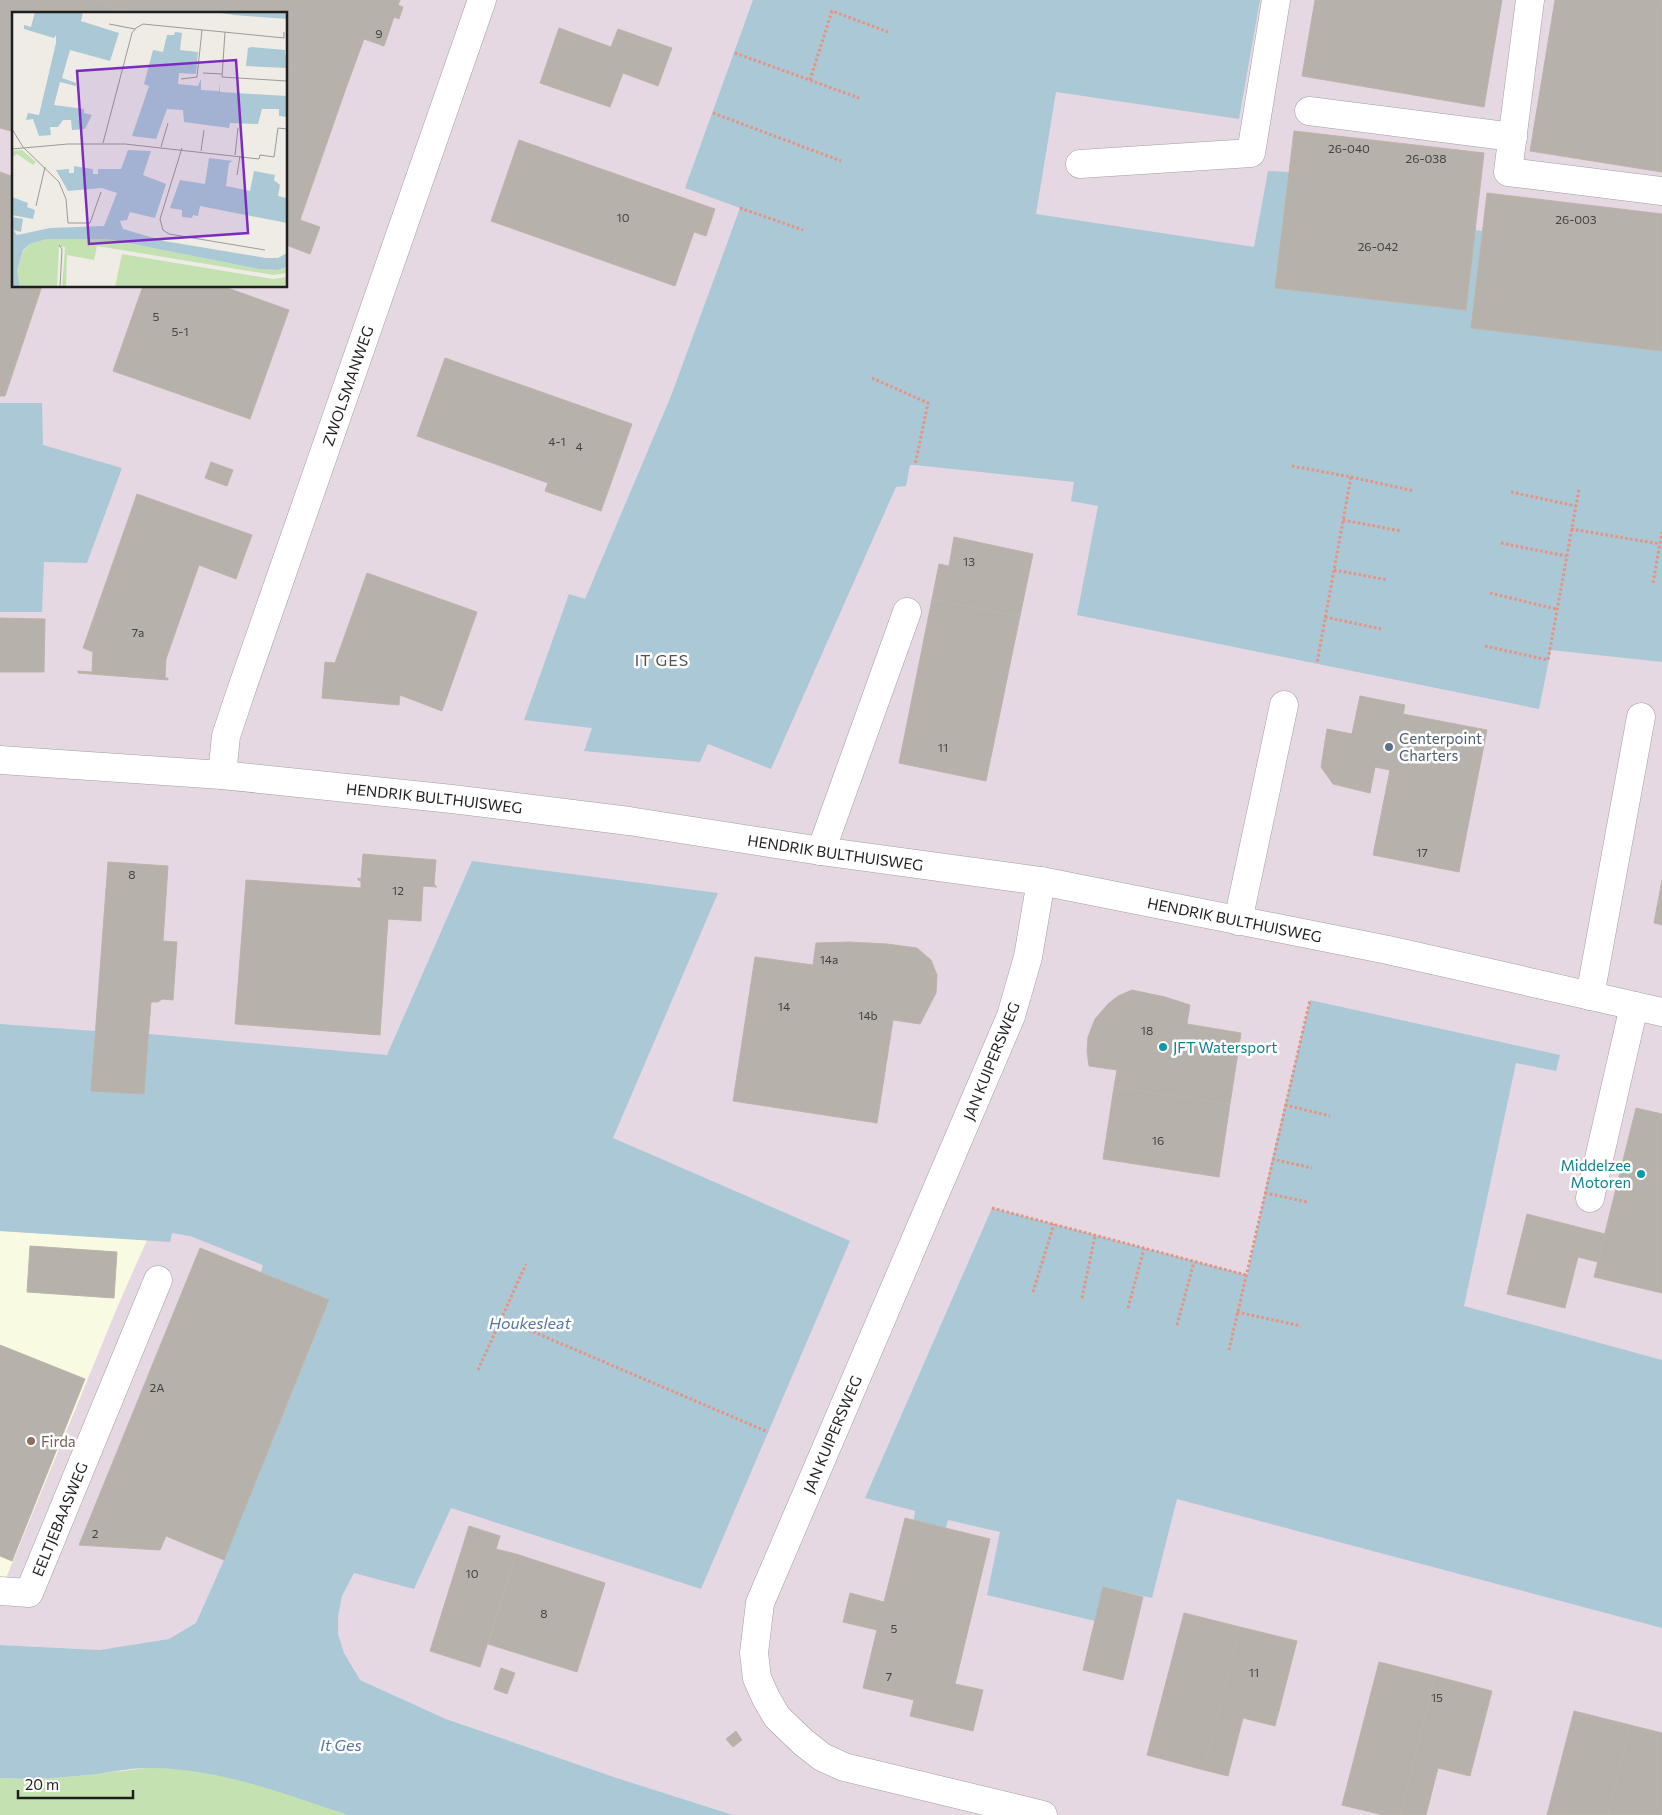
<svg xmlns="http://www.w3.org/2000/svg" width="1662" height="1815" viewBox="0 0 1662 1815" font-family="Commissioner,sans-serif">
	<style>
		.industrial { fill: #e6d8e2; fill-rule: evenodd }
		.education { fill: #f8fbe1 }
		.grass { fill: #c4e2b1 }
		.water { fill: #abc8d6 }
		.building { fill: #b6b1ab; stroke: #bdb4a9 }
		.lines { fill: none; stroke-linecap: round; stroke-linejoin: round }
		.minor-casing { stroke: #9f9f9f; stroke-width: 29 }
		.path { stroke: #e9917b; stroke-width: 3; stroke-dasharray: 2.5 2.5; stroke-linecap: butt }
		.minor { stroke: #fff; stroke-width: 28 }
		.service-dot { fill: #5c6f8a; stroke: #fff; stroke-width: 2 }
		.culture-dot { fill: #0f9aa8; stroke: #fff; stroke-width: 2 }
		.education-dot { fill: #8d6e63; stroke: #fff; stroke-width: 2 }
		.labels { text-anchor: middle; dominant-baseline: central; stroke-width: 5; stroke-linejoin: round; paint-order: stroke }
		.number-label { font-size: 12px; fill: #444341 }
		.street-label { font-size: 15px; fill: #1e1e1e; stroke: #fff }
		.service-label { font-size: 15px; fill: #4e5e75; stroke: #fff; text-anchor: start }
		.culture-label { font-size: 15px; fill: #0d838f; stroke: #fff; text-anchor: start }
		.education-label { font-size: 15px; fill: #785e54; stroke: #fff; text-anchor: start }
		.neighbourhood-label { font-size: 16px; letter-spacing: 1px; fill: #515151; stroke: #fff }
		.water-label { font-size: 16px; font-style: italic; fill: #5675a2; stroke: #fff }
		.inset-road { fill: none; stroke: #9b9a95; stroke-width: 1 }
		.view { fill: #7b2cbf; fill-opacity: 0.15; stroke: #7b2cbf; stroke-width: 2.5 }
		.inset-edge { fill: none; stroke: #1e1e1e; stroke-width: 2.5 }
	</style>
	<rect width="100%" height="100%" fill="#eeece5"/>
	<!-- industrial -->
	<path class="industrial" d="M0 0H1662V1815H733L617 1778 446 1719 360 1680 100 1650 0 1645ZM14 14H286V286H14Z"/>
	<!-- education -->
	<path class="education" d="M0 1231 147 1240 119 1303 6 1578H0Z"/>
	<!-- grass -->
	<path class="grass" d="M146 1768C159 1768 172 1768 185 1769 237 1774 298 1798 348 1815H0V1778C49 1781 98 1774 146 1768Z"/>
	<!-- water -->
	<path class="water" d="M753 0H1260L1239 119 1056 92 1036 214 1254 247 1268 171 1289 172 1276 288 1466 310 1475 230 1482 231 1472 328 1662 351V662L1551 650 1539 709 1077 615 1098 506 1071 501 1074 482 915 465H910L906 486 896 487 771 769 708 744 700 762 584 751 592 728 524 720 569 594 585 599 671 396 740 208 685 188Z
		M0 403H42L43 445 122 468 87 563 44 562 42 612H0Z
		M472 861 718 893 613 1138 850 1241 701 1589 451 1508 414 1589 354 1573 342 1596 338 1616V1634L344 1653 360 1680 446 1719 617 1778 733 1815H348C283 1793 218 1768 148 1768 128 1768 108 1773 88 1775 59 1778 29 1780 0 1778V1645L100 1650 169 1639 196 1623 224 1560 329 1301 261 1272 263 1265 190 1236 172 1233 170 1242 0 1231V1024L95 1031 92 1091 144 1094 149 1034 387 1055Z
		M1310 1000 1560 1055 1556 1071 1516 1063 1464 1306 1662 1360V1628L1177 1499 1152 1598 1103 1587 1095 1621 987 1595 1000 1532 948 1520 946 1528 914 1520 915 1511 865 1498 992 1208 1247 1275 1272 1159Z"/>
	<!-- building -->
	<path class="building" d="M0 0H97L135 14H14V132L0 128Z
		M97 0H400L398 5 403 7 399 19 394 17 384 46 364 39 346 88 286 67V14H135Z
		M1315 0H1502L1484 107 1302 76Z
		M1555 0H1662V172L1530 151Z
		M559 28 611 47 618 29 672 48 658 86 623 73 610 107 540 83Z
		M286 67 346 88 300 220 320 227 310 254 286 245Z
		M1294 131 1484 153 1466 310 1275 288Z
		M519 140 715 209 706 236 694 232 675 286 491 221Z
		M0 172 14 177V286H42L5 396H0Z
		M1487 193 1662 214V351L1471 328Z
		M143 286H222L289 310 250 419 113 371Z
		M445 358 632 424 601 511 545 491 548 483 417 436Z
		M211 462 233 470 227 486 205 478Z
		M137 494 252 535 236 579 199 565 166 659 165 678H168V680L78 673V671L92 672 93 652 83 648Z
		M954 537 1033 554 1020 616 932 599 939 564 949 566Z
		M367 573 477 612 442 711 400 695 399 705 322 698 325 662 335 663Z
		M932 599 1020 616 986 781 899 763Z
		M0 618 45 619 44 672H0Z
		M1360 696 1405 705 1403 714 1487 730 1459 872 1373 855 1390 770 1375 767 1370 793 1333 784 1321 767 1327 729 1352 734Z
		M363 854 436 860 434 884 437 887 423 886 421 921 388 919 380 1035 235 1024 246 880 361 888V881L358 880V878L361 879Z
		M108 862 168 866 163 941 177 942 173 1000 162 999 158 1002H151L144 1094 91 1091Z
		M1662 880V925L1654 923Z
		M849 942 887 944 917 948 931 960 937 975 936 993 920 1024 893 1020 877 1123 733 1101 755 957 813 965 816 943Z
		M1132 990 1165 997 1190 1005 1187 1024 1241 1033 1230 1104 1114 1087 1117 1070 1089 1066 1087 1051 1088 1037 1095 1019 1108 1004 1118 996Z
		M1114 1087 1230 1104 1219 1177 1103 1159Z
		M1636 1108 1662 1114V1293L1594 1277Z
		M1527 1214 1605 1234 1598 1262 1578 1257 1565 1308 1507 1294Z
		M30 1246 117 1252 114 1298 27 1292Z
		M200 1248 329 1300 224 1560 166 1536 160 1550 79 1545Z
		M0 1345 85 1379 12 1561 0 1556Z
		M905 1518 990 1539 955 1684 983 1690 973 1731 910 1716 914 1700 863 1688 877 1630 843 1622 850 1593 884 1602Z
		M469 1526 500 1536 496 1549 516 1554 480 1667 430 1651Z
		M516 1554 605 1583 577 1672 488 1644Z
		M1103 1587 1143 1597 1123 1680 1083 1670Z
		M1184 1613 1240 1627 1204 1770 1147 1755Z
		M1240 1627 1297 1641 1275 1726 1243 1718 1228 1776 1204 1770Z
		M1379 1662 1435 1676 1400 1815H1383L1342 1805Z
		M501 1668 515 1673 507 1694 494 1689Z
		M1435 1676 1492 1691 1470 1776 1438 1768 1426 1815H1400Z
		M1574 1711 1630 1725 1608 1815H1547Z
		M1630 1725 1662 1733V1815H1608Z
		M736 1731 742 1740 733 1747 726 1739Z"/>
	<g class="lines">
		<!-- minor casing -->
		<g class="minor-casing">
			<g id="minor">
				<path d="M1530 0 1508 172 1662 191"/>
				<path d="M1309 111 1513 137"/>
				<path d="M1080 164 1251 153 1276 0"/>
				<path id="s1" d="M0 760 222 775 452 799 629 821 821 851 1041 881 1388 950 1662 1012"/>
				<path id="s2" d="M222 775 226 736 240 694 482 0"/>
				<path d="M821 851 907 612"/>
				<path d="M1041 881 1028 957 1011 1016 760 1603 754 1653 757 1678 766 1698 777 1717 803 1742 822 1757 844 1767 1043 1815"/>
				<path d="M1238 921 1284 705"/>
				<path d="M1590 996 1641 717"/>
				<path d="M1590 1198 1634 1006"/>
				<path id="s3" d="M0 1591 29 1593 158 1280"/>
			</g>
		</g>
		<!-- path -->
		<path class="path" d="M735 53 859 98
			M810 80 832 11 888 32
			M713 113 841 161
			M740 208 803 230
			M872 378 928 403 915 465
			M1292 466 1351 477 1317 663
			M1351 477 1414 491
			M1511 492 1576 506
			M1343 520 1401 531
			M1571 529 1660 544
			M1501 543 1566 556
			M1334 570 1388 580
			M1653 583 1662 532
			M1490 593 1556 609
			M1325 617 1381 629
			M1485 646 1548 660 1579 489
			M1285 1105 1330 1116
			M1272 1159 1312 1168
			M1265 1193 1308 1202
			M992 1208 1246 1275
			M1033 1292 1054 1224
			M1082 1298 1095 1236
			M1128 1308 1144 1249
			M1237 1312 1301 1326
			M501 1318 768 1432
			M1177 1325 1194 1262
			M1229 1350 1310 1000
			M478 1370 526 1264"/>
		<!-- minor -->
		<use href="#minor" class="minor"/>
	</g>
	<!-- markers -->
	<circle class="service-dot" cx="1389" cy="747" r="5"/>
	<g class="culture-dot">
		<circle cx="1163" cy="1047" r="5"/>
		<circle cx="1641" cy="1174" r="5"/>
	</g>
	<circle class="education-dot" cx="31" cy="1441" r="5"/>
	<g class="labels">
		<!-- number labels -->
		<g class="number-label">
			<text x="379" y="33">9</text>
			<text x="1349" y="148">26-040</text>
			<text x="1426" y="158">26-038</text>
			<text x="623" y="217">10</text>
			<text x="1576" y="219">26-003</text>
			<text x="1378" y="246">26-042</text>
			<text x="156" y="316">5</text>
			<text x="180" y="331">5-1</text>
			<text x="557" y="441">4-1</text>
			<text x="579" y="446">4</text>
			<text x="969" y="561">13</text>
			<text x="138" y="632">7a</text>
			<text x="943" y="747">11</text>
			<text x="1422" y="852">17</text>
			<text x="132" y="874">8</text>
			<text x="398" y="890">12</text>
			<text x="829" y="959">14a</text>
			<text x="784" y="1006">14</text>
			<text x="868" y="1015">14b</text>
			<text x="1147" y="1030">18</text>
			<text x="1158" y="1140">16</text>
			<text x="157" y="1387">2A</text>
			<text x="95" y="1533">2</text>
			<text x="472" y="1573">10</text>
			<text x="544" y="1613">8</text>
			<text x="894" y="1628">5</text>
			<text x="1254" y="1672">11</text>
			<text x="889" y="1676">7</text>
			<text x="1437" y="1697">15</text>
		</g>
		<!-- street labels -->
		<g class="street-label">
			<text stroke="none"><textPath href="#s2" startOffset="410">ZWOLSMANWEG</textPath></text>
			<text stroke="none"><textPath href="#s1" startOffset="436">HENDRIK BULTHUISWEG</textPath></text>
			<text stroke="none"><textPath href="#s1" startOffset="841">HENDRIK BULTHUISWEG</textPath></text>
			<text stroke="none"><textPath href="#s1" startOffset="1246">HENDRIK BULTHUISWEG</textPath></text>
			<text transform="translate(991 1061) rotate(-68)">JAN KUIPERSWEG</text>
			<text transform="translate(832 1434) rotate(-67)">JAN KUIPERSWEG</text>
			<text stroke="none"><textPath href="#s3" startOffset="109">EELTJEBAASWEG</textPath></text>
		</g>
		<!-- service labels -->
		<g class="service-label">
			<text x="1399" y="738">Centerpoint<tspan x="1399" dy="17">Charters</tspan></text>
		</g>
		<!-- culture labels -->
		<g class="culture-label">
			<text x="1173" y="1047">JFT Watersport</text>
			<text x="1631" y="1165" text-anchor="end">Middelzee<tspan x="1631" dy="17">Motoren</tspan></text>
		</g>
		<!-- education labels -->
		<g class="education-label">
			<text x="41" y="1441">Firda</text>
		</g>
		<!-- neighbourhood labels -->
		<g class="neighbourhood-label">
			<text x="662" y="659">IT GES</text>
		</g>
		<!-- water labels -->
		<g class="water-label">
			<text x="530" y="1322">Houkesleat</text>
			<text x="341" y="1744">It Ges</text>
		</g>
	</g>
	<!-- overview -->
	<g transform="translate(12 12)">
		<rect width="275" height="275" fill="#eeece5"/>
		<path d="M10 138 24 150 21 153 5 142 0 145V139ZM35 227H95L247 257 266 258 275 255V261L261 263 85 234 82 248 55 243 54 275H50L53 235H47L45 275H8L5 259 11 239 18 232ZM110 242 261 267 275 265V275H103Z" fill="#c4e2b1"/>
		<path d="M23 0H71L69 9 107 21 98 49 58 38 50 66 64 71V74L48 70 42 93 72 97V101L80 103 73 117 60 118 59 108H51L46 115H38L39 123 27 124 21 107 14 108 16 101 27 103 44 31V23L42 26 12 17V13L19 15ZM203 0H275V7L222 3ZM163 20 170 21 168 38 186 40 184 62 167 61 166 72 186 74 189 67V78L207 79 208 71V80L275 84V105L267 104V97H250L246 112 218 111 217 116 172 110 171 98 155 97 144 127 120 124 137 74 132 72 141 38 151 40 155 23H162ZM240 35 273 38 275 56 234 54 236 36ZM116 138 139 139 131 163 154 172 143 206 118 200 115 208 108 209 111 217 152 229 254 246H266L275 241V255L266 258 247 257 95 227H35L18 232 11 238 5 259 8 275H0V205L11 207 9 220 1 218 5 223 38 216 92 214 105 181 90 176 56 179 44 158 57 157V161H62V154L68 155 81 157V162H86V157H109ZM197 146 221 149 217 151 214 174 238 179 242 159 263 163 262 168 268 173 266 184 275 186V211L188 194 186 204 181 203 180 206 170 205V198L158 196 168 168 193 172ZM0 185 16 191 15 195 23 198 21 207 0 203Z" fill="#abc8d6"/>
		<path class="inset-road" d="M97 12 123 17M213 20 210 65 275 69M191 61 210 62M169 67 185 65 190 18M0 117 11 135 47 170 54 187 56 211H78L89 180M91 131 120 21 124 16 131 12 272 26V20M149 135 156 111M170 136 148 207 151 218 157 222 253 238M0 137 56 132H113L247 147 248 143 262 145 266 116 275 117M189 139 192 118M223 143 226 116M225 163 228 144M24 194 33 155M47 233 50 237 48 275"/>
		<path class="view" d="M224 48 236 221 77 232 65 59Z"/>
		<rect width="275" height="275" class="inset-edge"/>
	</g>
	<!-- scale -->
	<path d="M18 1790v8h115v-8" fill="none" stroke="#1e1e1e" stroke-width="2.5"/>
	<text x="25" y="1790" font-size="15" fill="#1e1e1e" stroke="#ffffff" stroke-width="4" paint-order="stroke">20 m</text>
</svg>
